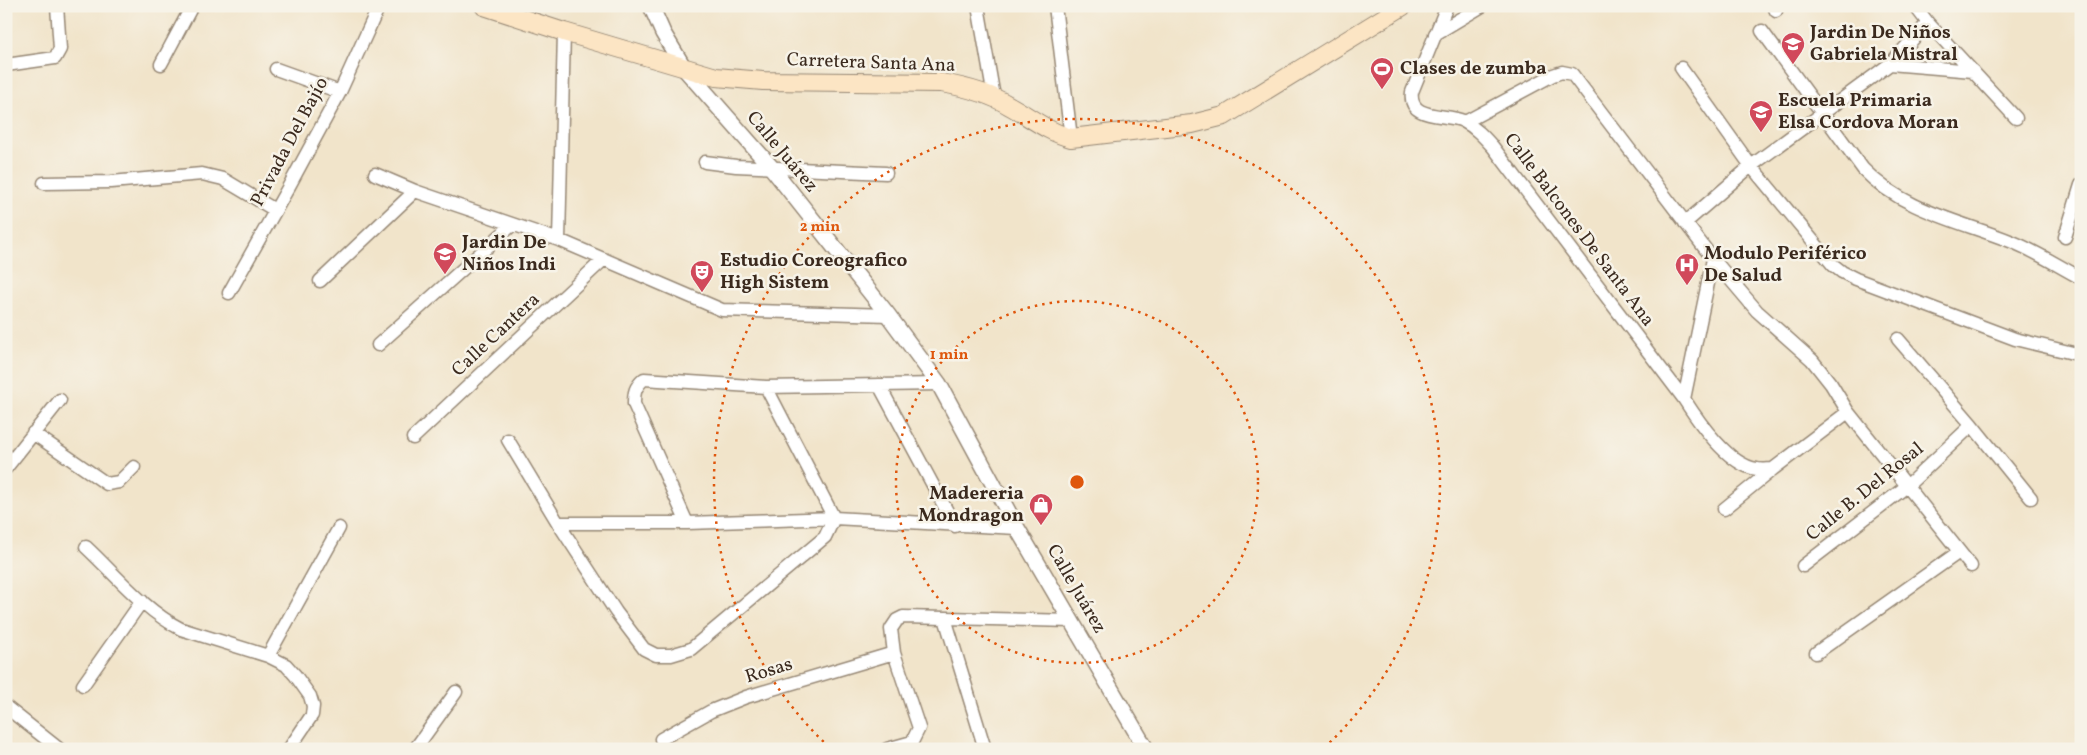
<svg xmlns="http://www.w3.org/2000/svg" width="2087" height="755" viewBox="0 0 2087 755" font-family="Vollkorn,serif">
	<style>
		.lines { fill: none; stroke-linecap: round; stroke-linejoin: round }
		.minor-casing { stroke: #968774; stroke-width: 15 }
		.tertiary-casing { stroke: #968774; stroke-width: 18 }
		.secondary-casing { stroke: #968774; stroke-width: 20 }
		.minor { stroke: #fff; stroke-width: 12 }
		.tertiary { stroke: #fff; stroke-width: 15 }
		.secondary { stroke: #fce5c4; stroke-width: 18 }
		.ring { fill: none; stroke: #df570d; stroke-width: 2.5; stroke-dasharray: 2.5 5 }
		.labels { text-anchor: middle; dominant-baseline: central; stroke-width: 5; stroke-linejoin: round; paint-order: stroke }
		.poi-label { font-size: 19px; font-weight: bold; fill: #3b2a1e; stroke: #f7f3e8; text-anchor: start }
		.street-label { font-size: 19px; fill: #3b2a1e; stroke: #f7f3e8 }
		.centre { fill: #df570d; stroke: #f7f3e8; stroke-width: 2.5 }
		.ring-label { font-size: 15px; text-anchor: middle; font-weight: bold; fill: #df570d; stroke: #f7f3e8; stroke-width: 5; stroke-linejoin: round; paint-order: stroke }
	</style>
	<rect width="100%" height="100%" fill="#f7f3e8"/>
	<filter id="ink" filterUnits="userSpaceOnUse"><feTurbulence type="fractalNoise" baseFrequency=".02" numOctaves="2"/><feDisplacementMap in="SourceGraphic" scale="10" xChannelSelector="R" yChannelSelector="G"/><feConvolveMatrix kernelMatrix="1 2 1 2 8 2 1 2 1" color-interpolation-filters="sRGB"/></filter>
	<filter id="wash" filterUnits="userSpaceOnUse"><feTurbulence type="fractalNoise" baseFrequency=".0096" numOctaves="4" result="noise"/><feDisplacementMap in="SourceGraphic" scale="20" xChannelSelector="R" yChannelSelector="G"/><feGaussianBlur stdDeviation="1.12" result="paint"/><feColorMatrix in="noise" values="0 0 0 0 0 0 0 0 0 0 0 0 0 0 0 0 0 1.4 0 .05"/><feComposite in="paint" operator="in"/></filter>
	<g filter="url(#wash)">
		<rect width="100%" height="100%" fill="#f1e4ca"/>
	</g>
	<g filter="url(#ink)">
		<g class="lines">
			<!-- minor casing -->
			<g class="minor-casing">
				<path id="minor" d="M978 6 994 97
					M1055 6 1071 138
					M1447 6 1412 92C1408 121 1446 113 1463 121 1475 127 1484 137 1493 147L1684 399C1698 421 1729 466 1757 469 1762 470 1768 469 1773 469
					M1774 6 1776 11
					M1915 6 1928 23 2016 118
					M1762 31 1863 169C1902 210 1959 221 2010 241 2034 250 2058 266 2081 278
					M1435 34 1482 6
					M161 64 192 6
					M1890 64 1973 71
					M6 65 55 58 60 49 57 6
					M1681 68 1751 166 1833 265 1842 272 1856 279 2015 339 2081 355
					M276 69 340 92
					M1465 122 1553 75 1562 72 1572 74 1713 259 1757 311 1812 360 1831 384 1848 412 1971 566
					M705 162 736 166 886 173
					M375 174 415 191 559 240 722 310 888 315
					M44 183 111 182 202 174 223 179 275 210
					M1685 223 1751 166 1890 64 1928 23
					M2065 237 2081 185
					M559 240 564 32
					M320 281 415 191
					M229 293 288 188 340 92 379 6
					M1898 339 1972 425 2031 498
					M378 345 512 225
					M879 385 955 526
					M1684 399 1713 259
					M33 433 107 484 119 482 134 467
					M413 438 604 259
					M508 440 558 523 616 612 644 649 656 655H671L691 649 825 537 834 518 766 387
					M6 468 60 400
					M1724 509 1773 469 1848 412
					M558 523H687L834 518 1017 528
					M687 523 634 404C634 392 635 387 644 379L766 387 939 384
					M86 547C116 575 144 610 181 629L268 656 286 665 295 675 310 696 313 706 312 715 289 749
					M1803 566 1907 486 1972 425
					M945 618 985 749
					M1816 653 1959 552
					M268 656 339 528
					M83 685 142 601
					M6 707 59 749
					M661 739 711 711 746 697 894 653
					M415 749 456 692
					M887 749 912 742 919 728 894 653 891 629 897 620 903 617 945 618 1072 621"/>
			</g>
			<!-- tertiary casing -->
			<g class="tertiary-casing">
				<path id="tertiary" d="M651 6 663 33 684 68 771 167 888 315 939 384 1017 528 1146 749"/>
			</g>
			<!-- secondary casing -->
			<g class="secondary-casing">
				<path id="secondary" d="M484 6 564 32 716 77 763 81 941 83C965 87 989 93 1010 106 1030 117 1048 132 1071 138L1192 124 1224 116 1403 6"/>
			</g>
			<!-- minor -->
			<use href="#minor" class="minor"/>
			<!-- tertiary -->
			<use href="#tertiary" class="tertiary"/>
			<!-- secondary -->
			<use href="#secondary" class="secondary"/>
		</g>
	</g>
	<!-- distance rings -->
	<g class="ring">
		<circle cx="1077" cy="482" r="181"/>
		<path d="M829 747A363 363 0 1 1 1325 747"/>
	</g>
	<!-- icons -->
	<defs>
		<g id="school-pin" transform="scale(1.25)"><path d="M0 17L-7.5 6A9.5 9.5 0 1 1 7.5 6Z" fill="#d1495b" stroke="#f7f3e8"/><path d="M0-5L7-2L0 1L-7-2ZM-4 1L0 2.5L4 1V4Q0 6-4 4Z" fill="#fff"/></g>
		<g id="stadium-pin" transform="scale(1.25)"><path d="M0 17L-7.5 6A9.5 9.5 0 1 1 7.5 6Z" fill="#d1495b" stroke="#f7f3e8"/><path d="M0-5a6.5 5 0 1 0 0 10a6.5 5 0 1 0 0-10ZM-3.5-1.8h7v3.6h-7Z" fill="#fff"/></g>
		<g id="hospital-pin" transform="scale(1.25)"><path d="M0 17L-7.5 6A9.5 9.5 0 1 1 7.5 6Z" fill="#d1495b" stroke="#f7f3e8"/><path d="M-5-5h3v3.5h4V-5h3V5h-3V1.5h-4V5h-3Z" fill="#fff"/></g>
		<g id="theatre-pin" transform="scale(1.25)"><path d="M0 17L-7.5 6A9.5 9.5 0 1 1 7.5 6Z" fill="#d1495b" stroke="#f7f3e8"/><path d="M-5-5.5Q0-4 5-5.5V0Q5 5 0 6Q-5 5-5 0ZM-3.3-2.5H-1v1.5H-3.3ZM1-2.5H3.3v1.5H1ZM-2.8 1Q0 5.5 2.8 1Z" fill="#fff"/></g>
		<g id="shop-pin" transform="scale(1.25)"><path d="M0 17L-7.5 6A9.5 9.5 0 1 1 7.5 6Z" fill="#d1495b" stroke="#f7f3e8"/><path d="M-5-2.5h2.3a2.7 3.5 0 0 1 5.4 0H5L5.5 6h-11ZM-1.5-2.5h3a1.5 2.3 0 0 0-3 0Z" fill="#fff"/></g>
	</defs>
	<g fill-rule="evenodd">
		<use href="#school-pin" x="1793" y="44"/>
		<use href="#stadium-pin" x="1382" y="69"/>
		<use href="#school-pin" x="1761" y="112"/>
		<use href="#school-pin" x="445" y="254"/>
		<use href="#hospital-pin" x="1687" y="265"/>
		<use href="#theatre-pin" x="702" y="272"/>
		<use href="#shop-pin" x="1041" y="505"/>
	</g>
	<g class="labels">
		<!-- poi labels -->
		<g class="poi-label">
			<text x="1810" y="33">Jardin De Niños<tspan x="1810" dy="22">Gabriela Mistral</tspan></text>
			<text x="1400" y="69">Clases de zumba</text>
			<text x="1778" y="101">Escuela Primaria<tspan x="1778" dy="22">Elsa Cordova Moran</tspan></text>
			<text x="462" y="243">Jardin De<tspan x="462" dy="22">Niños Indi</tspan></text>
			<text x="1704" y="254">Modulo Periférico<tspan x="1704" dy="22">De Salud</tspan></text>
			<text x="720" y="261">Estudio Coreografico<tspan x="720" dy="22">High Sistem</tspan></text>
			<text x="1024" y="494" text-anchor="end">Madereria<tspan x="1024" dy="22">Mondragon</tspan></text>
		</g>
		<!-- street labels -->
		<g class="street-label">
			<text transform="translate(871 63) rotate(2)">Carretera Santa Ana</text>
			<text transform="translate(290 142) rotate(-62)">Privada Del Bajío</text>
			<text transform="translate(782 152) rotate(50)">Calle Juárez</text>
			<text transform="translate(1579 230) rotate(53)">Calle Balcones De Santa Ana</text>
			<text transform="translate(496 335) rotate(-43)">Calle Cantera</text>
			<text transform="translate(1865 492) rotate(-39)">Calle B. Del Rosal</text>
			<text transform="translate(1076 589) rotate(60)">Calle Juárez</text>
			<text transform="translate(769 671) rotate(-17)">Rosas</text>
		</g>
	</g>
	<circle cx="1077" cy="482" r="8" class="centre"/>
	<g class="ring-label">
		<text x="820" y="231">2 min</text>
		<text x="949" y="359">1 min</text>
	</g>
	<!-- margin -->
	<rect width="2087" height="755" fill="none" stroke="#f7f3e8" stroke-width="25"/>
</svg>
